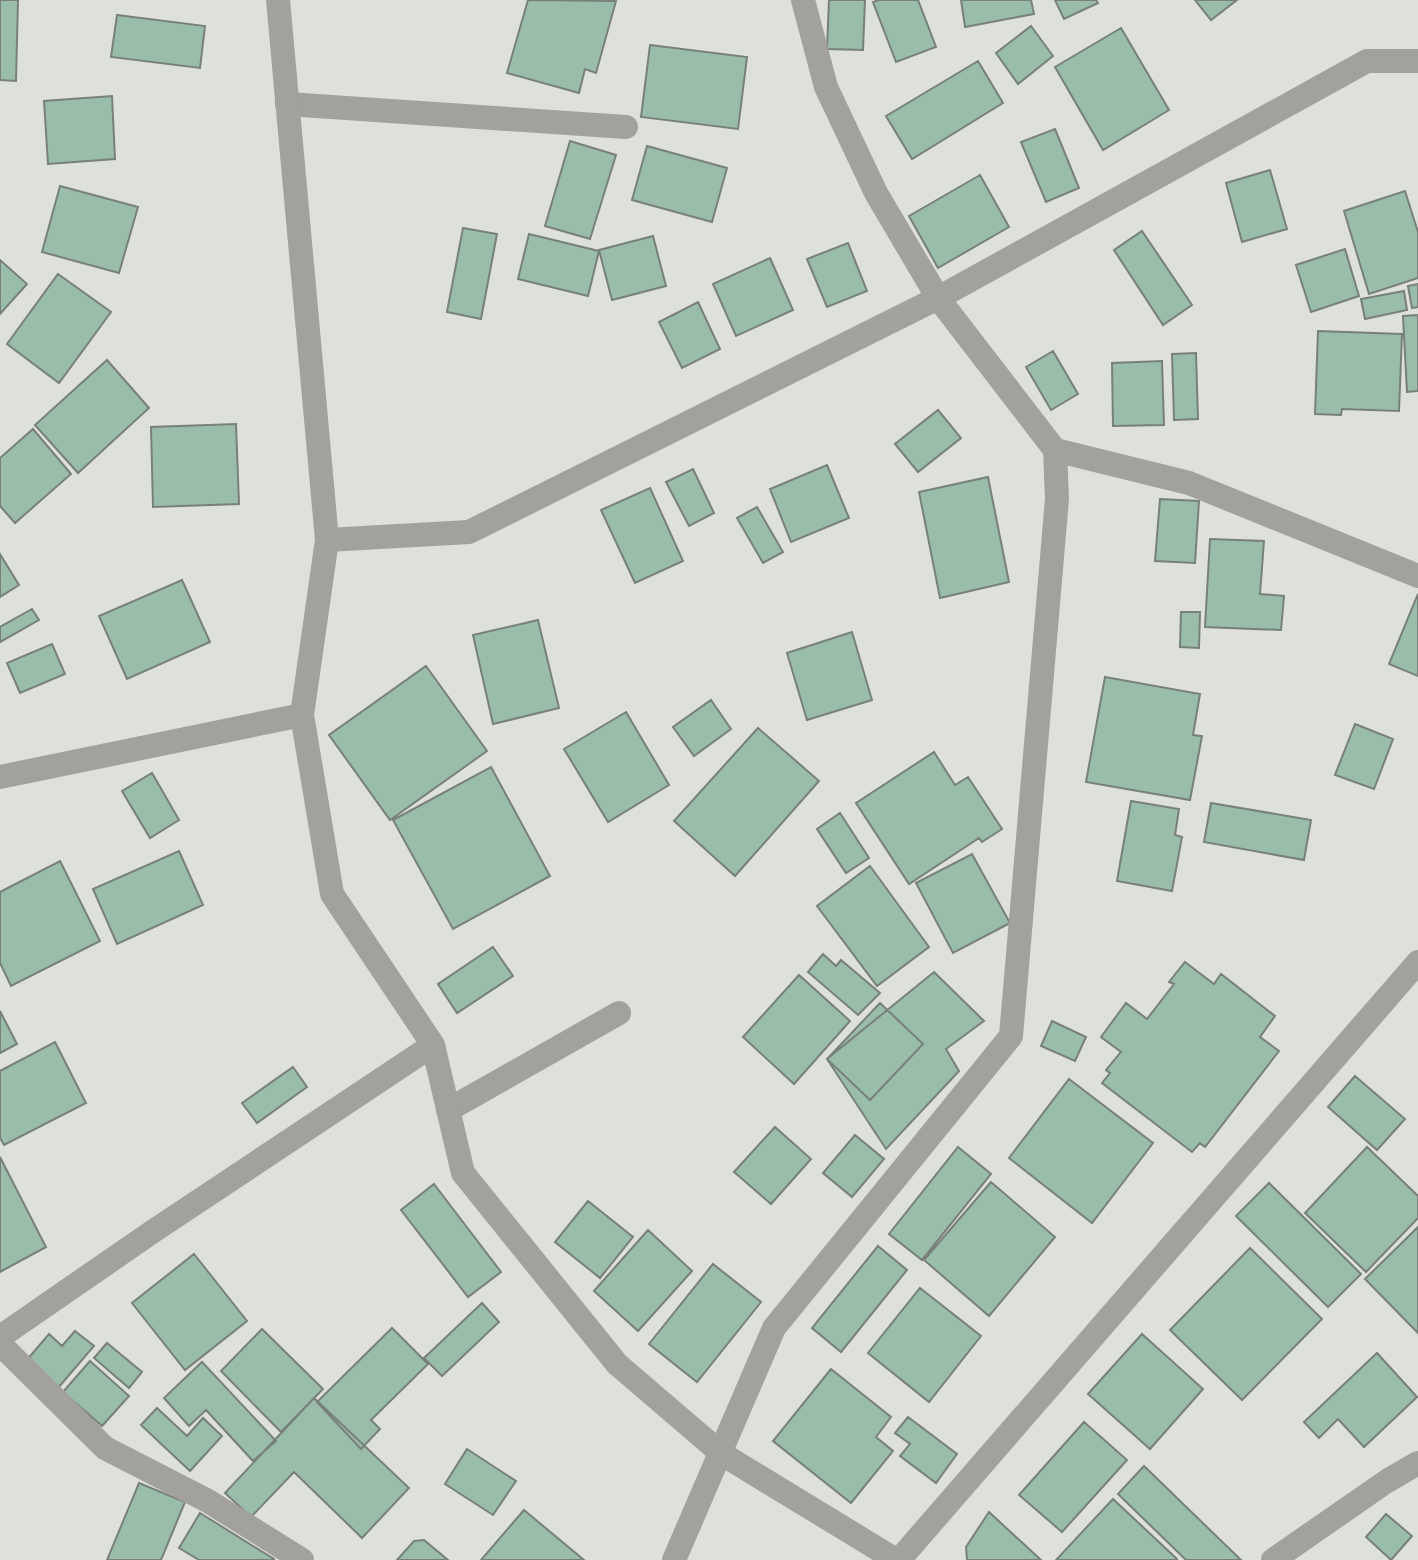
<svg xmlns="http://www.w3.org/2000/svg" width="1418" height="1560" viewBox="0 0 1418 1560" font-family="Roboto,sans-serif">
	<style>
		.building { fill: #9abda9; stroke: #78807b; stroke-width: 2 }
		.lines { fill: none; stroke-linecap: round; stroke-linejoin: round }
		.lane { stroke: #a2a19d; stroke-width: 24 }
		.street { stroke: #a2a19d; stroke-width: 24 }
	</style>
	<rect width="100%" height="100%" fill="#dee1d9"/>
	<!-- building -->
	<path class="building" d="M0 0H18L16 81 0 80Z
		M528 0 616 1 596 73 585 69 579 93 507 73Z
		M829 0H865L863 50 827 49Z
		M879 0H918L936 47 896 62 873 2Z
		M961 0H1031L1034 14 965 27Z
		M1055 0H1096L1098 3 1064 19Z
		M1195 0H1237L1211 20Z
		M117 15 205 26 200 68 111 57Z
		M1031 26 1053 56 1018 84 996 53Z
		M1121 28 1169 110 1103 150 1055 67Z
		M650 45 747 57 738 129 641 117Z
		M978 61 1003 103 912 159 886 116Z
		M112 96 115 159 48 164 44 101Z
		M1055 129 1079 188 1046 202 1021 142Z
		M570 141 616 155 590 239 545 226Z
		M647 146 727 168 712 222 632 200Z
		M1270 170 1287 229 1242 242 1226 183Z
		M980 175 1009 227 938 268 909 216Z
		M60 186 138 207 119 273 42 252Z
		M1405 191 1418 232V278L1369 294 1344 211Z
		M463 228 497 234 481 319 447 312Z
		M1142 231 1192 305 1163 325 1114 250Z
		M529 234 599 251 588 296 518 279Z
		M653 236 666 286 612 300 599 250Z
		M848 243 867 291 827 307 807 259Z
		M1345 249 1359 296 1311 312 1296 265Z
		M770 258 793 310 736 336 713 284Z
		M0 260 27 284 0 314Z
		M58 274 111 312 59 383 7 344Z
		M1418 284V307L1412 308 1408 286Z
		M1404 291 1407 310 1365 319 1361 299Z
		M698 302 720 349 682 368 659 322Z
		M1418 315V391L1407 392 1403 316Z
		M1318 331 1402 334 1399 411 1342 409 1341 415 1315 414Z
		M1053 351 1078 394 1051 410 1026 367Z
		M1196 353 1198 419 1174 420 1172 354Z
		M107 360 149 408 78 473 35 425Z
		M1162 361 1164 425 1113 426 1112 363Z
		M938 410 961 438 918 472 895 444Z
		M236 424 239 504 153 507 151 427Z
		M33 429 71 474 15 523 0 506V458Z
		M827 465 849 518 791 542 770 489Z
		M693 469 714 513 689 526 666 482Z
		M988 477 1009 582 940 598 919 492Z
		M650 488 683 561 635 583 601 510Z
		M1160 499 1199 501 1195 563 1155 561Z
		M757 507 783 552 763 563 737 518Z
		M1210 539 1264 541 1260 594 1284 596 1281 630 1205 627Z
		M0 554 19 585 0 597Z
		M182 580 210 642 127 679 99 616Z
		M1418 594V676L1389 664Z
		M32 609 39 620 0 642V627Z
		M1181 612H1200L1199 648 1180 647Z
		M538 620 559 708 493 724 473 635Z
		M852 632 872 700 807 720 787 653Z
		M52 644 65 674 20 693 7 663Z
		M426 666 487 751 390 820 329 735Z
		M1105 677 1200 694 1193 735 1202 736 1190 800 1086 782Z
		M711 700 731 729 694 756 673 727Z
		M626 712 669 785 608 822 564 749Z
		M1355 724 1393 739 1374 789 1335 775Z
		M758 728 819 781 735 876 674 821Z
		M934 752 955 785 968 777 1002 829 982 842 979 838 909 884 856 803Z
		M491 767 550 876 453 929 393 820Z
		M152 773 179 820 150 838 122 791Z
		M1131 801 1179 809 1175 835 1182 837 1172 891 1117 881Z
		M1211 803 1311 820 1304 860 1204 842Z
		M840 813 869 858 846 873 817 829Z
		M179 851 203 905 117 944 93 889Z
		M972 854 1010 923 953 953 916 883Z
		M60 861 100 941 11 986 0 963V892Z
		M870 866 929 947 877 986 817 906Z
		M493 947 513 976 457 1013 438 984Z
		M823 954 836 966 841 960 880 993 858 1015 808 972Z
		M1185 962 1214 984 1221 974 1275 1016 1260 1037 1279 1051 1205 1147 1200 1143 1192 1152 1102 1083 1110 1073 1106 1070 1121 1052 1101 1037 1126 1003 1147 1019 1174 984 1169 982Z
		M934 972 984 1021 946 1049 959 1071 886 1149 827 1059Z
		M799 975 850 1021 794 1084 743 1037Z
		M880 1003 923 1044 870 1100 827 1059Z
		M0 1011 17 1044 0 1053Z
		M1052 1021 1086 1037 1075 1061 1041 1046Z
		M55 1042 86 1103 4 1145 0 1138V1071Z
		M293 1067 307 1087 257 1123 242 1103Z
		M1355 1076 1405 1119 1377 1150 1328 1107Z
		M1069 1079 1153 1143 1092 1223 1009 1158Z
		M775 1127 811 1159 771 1204 734 1172Z
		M855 1135 884 1159 852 1197 823 1173Z
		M958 1147 991 1174 922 1260 889 1234Z
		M1367 1147 1418 1196V1218L1366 1272 1305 1213Z
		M0 1157 46 1247 0 1272Z
		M991 1182 1055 1237 989 1316 924 1260Z
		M1269 1183 1361 1274 1328 1307 1236 1216Z
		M434 1184 501 1272 468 1297 401 1210Z
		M588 1201 633 1237 600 1278 555 1242Z
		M1418 1227V1333L1365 1279Z
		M648 1230 692 1271 638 1331 594 1291Z
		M878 1246 907 1270 841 1352 812 1328Z
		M1250 1248 1322 1319 1242 1400 1170 1330Z
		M194 1254 247 1321 185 1370 132 1303Z
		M713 1264 761 1302 697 1382 649 1344Z
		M920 1288 981 1336 929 1402 868 1353Z
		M482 1303 499 1322 442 1376 424 1358Z
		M392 1328 428 1364 371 1420 380 1429 361 1449 317 1402Z
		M262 1329 323 1389 281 1432 221 1371Z
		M75 1331 94 1346 58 1388 26 1361 49 1334 62 1346Z
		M1142 1334 1203 1389 1150 1449 1088 1394Z
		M107 1343 142 1372 129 1388 94 1358Z
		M1377 1353 1417 1397 1364 1447 1338 1419 1319 1438 1304 1422Z
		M90 1361 129 1396 102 1426 63 1392Z
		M202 1362 276 1441 253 1461 206 1410 189 1426 164 1398Z
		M831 1369 891 1417 876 1437 893 1451 851 1503 773 1441Z
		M314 1398 409 1488 362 1538 294 1472 251 1517 225 1493Z
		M157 1408 187 1436 203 1418 222 1436 190 1471 141 1425Z
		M908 1417 957 1454 936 1483 900 1456 910 1444 895 1433Z
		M1084 1422 1127 1460 1062 1532 1019 1495Z
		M467 1449 516 1481 493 1515 445 1484Z
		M1144 1466 1241 1560H1186L1118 1494Z
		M139 1483 185 1502 161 1560H107Z
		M1113 1499 1177 1559V1560H1056Z
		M524 1510 584 1560H481Z
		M989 1512 1041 1560H967L966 1547Z
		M200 1513 274 1559 273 1560H199L179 1548Z
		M1386 1514 1412 1536 1391 1560 1366 1537Z
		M424 1540 448 1560H397L414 1541Z"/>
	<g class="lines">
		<!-- lane -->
		<path class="lane" d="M287 104 626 127
			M448 1110 619 1013"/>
		<!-- street -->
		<path class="street" d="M278 0 327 540 302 715 332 894 433 1045 463 1173 617 1364 722 1454 896 1560
			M1055 450 1189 483 1418 576
			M327 540 469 532 938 298 1367 61H1418
			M0 777 302 715
			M0 1337 152 1232 433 1045
			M0 1344 105 1448 208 1501 302 1560
			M674 1560 774 1328 1011 1036 1057 499 1055 450 938 298 876 193 826 87 803 0
			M899 1560 1418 962
			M1273 1560 1387 1481 1418 1463"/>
	</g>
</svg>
